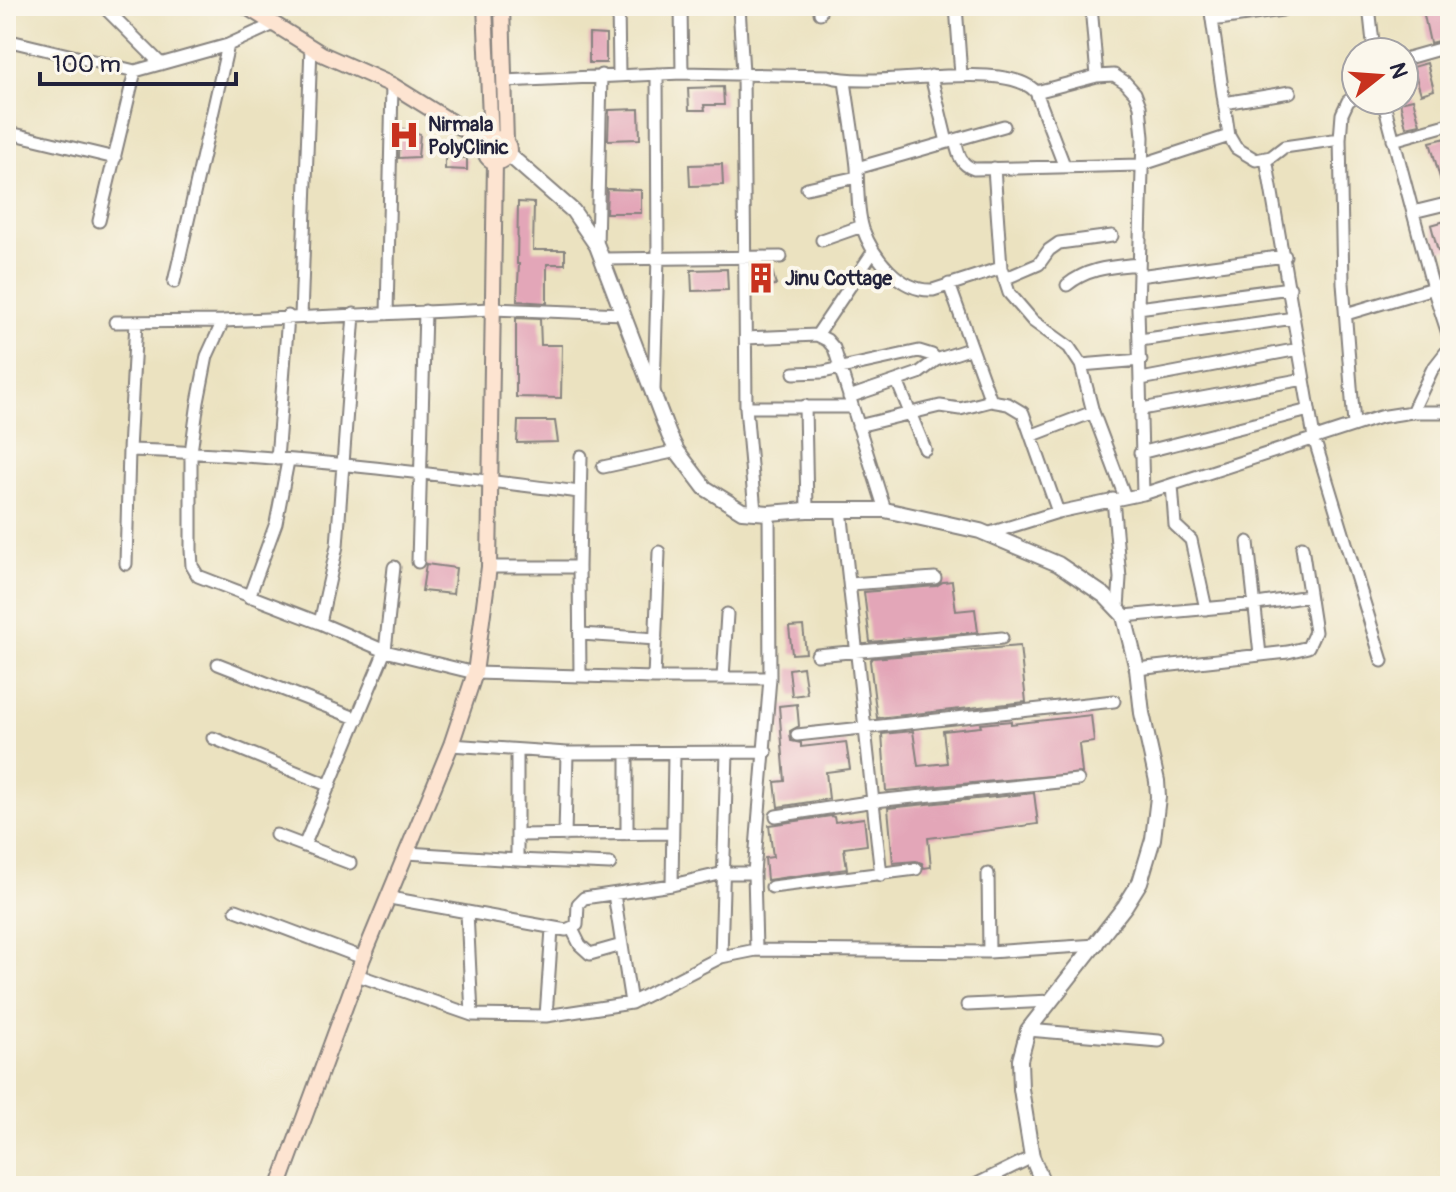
<svg xmlns="http://www.w3.org/2000/svg" width="1456" height="1192" viewBox="0 0 1456 1192" font-family="Pangolin,sans-serif">
	<style>
		.building { fill: #e3a6b8 }
		.lines { fill: none; stroke-linecap: round; stroke-linejoin: round }
		.minor-casing { stroke: #86827e; stroke-width: 15 }
		.tertiary-casing { stroke: #86827e; stroke-width: 18 }
		.secondary-casing { stroke: #86827e; stroke-width: 18 }
		.minor { stroke: #fff; stroke-width: 11 }
		.tertiary { stroke: #fff; stroke-width: 14 }
		.secondary { stroke: #fde4d1; stroke-width: 14 }
		.labels { text-anchor: middle; dominant-baseline: central; stroke-width: 8; stroke-linejoin: round; paint-order: stroke }
		.poi-label { font-size: 20px; font-weight: bold; fill: #22223b; stroke: #fbf7ec; text-anchor: start }
	</style>
	<rect width="100%" height="100%" fill="#fbf7ec"/>
	<filter id="ink" filterUnits="userSpaceOnUse"><feTurbulence type="fractalNoise" baseFrequency=".0125" numOctaves="2"/><feDisplacementMap in="SourceGraphic" scale="16" xChannelSelector="R" yChannelSelector="G"/><feConvolveMatrix kernelMatrix="1 2 1 2 8 2 1 2 1" color-interpolation-filters="sRGB"/></filter>
	<filter id="wash" filterUnits="userSpaceOnUse"><feTurbulence type="fractalNoise" baseFrequency=".006" numOctaves="4" result="noise"/><feDisplacementMap in="SourceGraphic" scale="32" xChannelSelector="R" yChannelSelector="G"/><feGaussianBlur stdDeviation="1.8" result="paint"/><feColorMatrix in="noise" values="0 0 0 0 0 0 0 0 0 0 0 0 0 0 0 0 0 1.4 0 .05"/><feComposite in="paint" operator="in"/></filter>
	<g filter="url(#wash)">
		<rect width="100%" height="100%" fill="#ebe2c0"/>
		<g id="blocks">
			<!-- building -->
			<path class="building" d="M1422 6H1450V38L1430 43Z
				M589 34 606 35V63H589Z
				M1427 63 1434 90 1421 94 1413 67Z
				M723 87 724 105H704L705 110H689L688 88Z
				M1413 99 1420 124 1406 127 1400 102Z
				M639 109 640 139 608 140 609 110Z
				M400 128 420 134 418 157 399 158Z
				M1450 137V195L1445 196 1430 142Z
				M445 157 467 158V170L445 169Z
				M722 164 723 185 690 186 689 165Z
				M607 189 641 190V213H606Z
				M518 202 534 203 533 250H565V264H547V303L517 301 519 264H517Z
				M1445 221 1450 248 1438 251 1431 225Z
				M727 269 728 290 692 291 691 270Z
				M753 269 772 270 776 285 753 286Z
				M516 318 540 319 541 345H562L561 398 516 397Z
				M518 421H555L558 442 517 443Z
				M426 564 456 568 453 594 422 591Z
				M952 581 956 611 975 609 978 632 870 642 864 592 936 586 943 582Z
				M803 626 806 653 792 654 789 627Z
				M1020 646 1026 702 877 718 870 661 872 658Z
				M803 667 807 694 792 696 789 669Z
				M797 704 799 726 790 731 791 741 801 743V747L846 742 850 769 826 772 829 799 778 807 775 782 785 781 779 706Z
				M1091 715 1094 742 1079 744 1082 773 886 791 882 734 913 731 918 766 947 763 943 731 981 727 980 724 1011 721V724Z
				M1034 793 1038 824 928 838 931 867 924 868 922 863 916 861 893 863 888 808Z
				M831 816 834 817 835 822 864 818 867 845 844 848 847 869 767 880 765 858 773 857 769 825Z"/>
		</g>
	</g>
	<g filter="url(#ink)">
		<use href="#blocks" fill-opacity="0" stroke="#86827e" stroke-width="2"/>
		<g class="lines">
			<!-- minor casing -->
			<g class="minor-casing">
				<path id="minor" d="M103 6 161 64
					M618 6 619 74
					M681 6 682 73
					M739 6 743 73 746 407 755 512
					M820 6V13
					M956 6 961 75
					M1091 6 1097 76
					M1210 6 1229 136 1236 148 1256 160 1271 157 1284 147 1340 139
					M1369 6 1374 52
					M1212 20 1282 10
					M6 40 135 71 228 45 274 24
					M1404 59 1450 46
					M931 76 947 142
					M504 81 682 73 828 76C874 91 1005 57 1036 92L1064 165
					M845 81C849 110 854 138 857 167 858 187 857 210 863 229 873 257 900 292 933 290L1001 268
					M1036 92 1097 76 1114 75 1125 82 1135 93 1140 106 1143 137 1138 308 1143 494
					M1383 100 1433 288 1450 340
					M1224 103 1290 92
					M6 132 115 158
					M955 140C958 153 960 165 974 169L1140 165 1229 136
					M1393 140 1450 124
					M1266 158 1314 438 1382 661
					M857 168 1004 126
					M994 168 1001 268 1009 293 1033 321 1069 347 1081 365 1093 412 1125 497
					M807 188 857 177
					M1413 212 1450 203
					M99 221 135 71
					M822 240 862 226
					M597 246 601 75
					M604 259 781 257
					M1139 276 1285 256
					M1004 279 1039 264 1049 250 1059 243 1112 236
					M174 282 228 45
					M949 284 991 401 1008 404 1023 413 1058 512
					M1067 285C1089 267 1112 267 1139 264
					M1138 308 1290 288
					M387 314 392 85
					M1346 314 1450 283
					M301 316 311 46
					M223 321 207 356 198 402 191 452V550L192 566 198 576 320 623 385 651 475 673 654 678H770
					M115 322 223 321 492 309 624 314
					M817 335 873 252
					M746 338 817 335 827 340 834 348 885 510
					M1140 340 1294 318
					M1081 365 1141 360
					M794 373 823 372 919 351 932 355 936 360
					M1141 379 1299 349
					M897 381 925 449
					M654 390 658 257 657 74
					M849 397 919 373 936 360 972 348
					M805 406 807 510
					M746 407H851
					M1142 409 1304 379
					M1412 412 1432 370 1450 347
					M1354 425 1343 283 1340 139 1342 114 1348 101 1356 96
					M858 426 940 406 960 409 991 401
					M1033 435 1093 412
					M129 450 136 322
					M1140 453 1309 410
					M277 459 288 316
					M603 467 677 451
					M1172 485 1175 525 1191 540 1206 609
					M1113 499 1120 578 1118 608
					M841 509 881 875
					M987 534 1058 512 1143 494 1380 417 1412 412H1450
					M1248 542 1260 655
					M418 562 425 311
					M126 564 129 450C280 454 430 474 579 492
					M489 567H579L580 676
					M579 567 581 456
					M850 584 935 578
					M249 597 276 523 288 461
					M1124 616 1257 604 1309 596
					M320 623 337 546 354 314
					M581 634 656 639
					M817 655 1002 638
					M218 664 358 719
					M1137 669 1288 652 1308 647 1315 632 1302 547
					M654 678 659 552
					M723 678 727 614
					M797 735 1114 701
					M213 738 330 786
					M451 745 567 753 766 752
					M517 752V860L610 864
					M776 816 875 801 1078 780
					M627 834V753
					M276 835 350 863
					M517 835 671 833
					M565 835 567 753
					M304 846 385 651 394 567
					M407 853 517 860
					M988 874 989 952
					M672 885 674 753
					M772 887 916 869
					M614 894 631 1003
					M390 898 566 930 577 925 578 904 584 898 672 885 724 873H754
					M236 910 363 958
					M467 912 472 1015
					M572 929 580 945 590 954 622 945
					M756 950 754 873 770 678 769 513
					M721 957 727 752
					M357 975 472 1015 546 1016 631 1003 721 957 756 950 989 952 1097 945
					M967 1005 1051 1001
					M546 1016 552 929
					M1028 1030 1159 1041
					M973 1186 1032 1157"/>
			</g>
			<!-- tertiary casing -->
			<g class="tertiary-casing">
				<path id="tertiary" d="M508 154 573 211 597 246 669 435 677 451 705 488 742 511 769 513 807 510H885L980 531 1058 564 1105 596 1124 616 1137 669 1142 713 1157 781 1158 797 1153 839 1140 882 1125 906 1028 1030 1020 1060 1021 1089 1032 1157 1044 1186"/>
			</g>
			<!-- secondary casing -->
			<g class="secondary-casing">
				<path id="secondary" d="M245 6 322 54 392 85 487 144
					M485 6 491 140
					M502 6 506 142
					M485 150a12 12 0 1 1 24 0a12 12 0 1 1-24 0Z
					M279 1186 363 958 451 745 475 673 489 567 495 162"/>
			</g>
			<!-- minor -->
			<use href="#minor" class="minor"/>
			<!-- tertiary -->
			<use href="#tertiary" class="tertiary"/>
			<!-- secondary -->
			<use href="#secondary" class="secondary"/>
		</g>
	</g>
	<!-- icons -->
	<defs>
		<g id="hospital-bare" transform="scale(2.4)"><path d="M-5-5h3v3.5h4V-5h3V5h-3V1.5h-4V5h-3Z" fill="#c8321e" stroke="#fbf7ec" stroke-width="2.5" paint-order="stroke"/></g>
		<g id="building-bare" transform="scale(2.4)"><path d="M-4-6H4V6H1V3H-1V6H-4ZM-2.5-4.3h1.7v1.8h-1.7ZM.8-4.3h1.7v1.8H.8ZM-2.5-1h1.7V.8h-1.7ZM.8-1h1.7V.8H.8Z" fill="#c8321e" stroke="#fbf7ec" stroke-width="2.5" paint-order="stroke"/></g>
	</defs>
	<g fill-rule="evenodd">
		<use href="#hospital-bare" x="404" y="135"/>
		<use href="#building-bare" x="761" y="278"/>
	</g>
	<g class="labels">
		<!-- poi labels -->
		<g class="poi-label">
			<text x="428" y="124">Nirmala<tspan x="428" dy="23">PolyClinic</tspan></text>
			<text x="785" y="278">Jinu Cottage</text>
		</g>
	</g>
	<!-- margin -->
	<rect width="1456" height="1192" fill="none" stroke="#fbf7ec" stroke-width="32"/>
	<!-- north arrow -->
	<g transform="translate(1380 76) rotate(73)"><circle r="38" fill="#fbf7ec" stroke="#a4a2a5" stroke-width="2"/>
	<path d="M0-6L14 30L0 20L-14 30Z" fill="#c8321e"/>
	<text y="-12" font-size="22" font-weight="bold" text-anchor="middle" fill="#22223b">N</text>
	</g>
	<!-- scale -->
	<path d="M40 72v12h196v-12" fill="none" stroke="#22223b" stroke-width="4"/>
	<text x="52" y="72" font-size="24" fill="#22223b" stroke="#fbf7ec" stroke-width="6" paint-order="stroke">100 m</text>
</svg>
